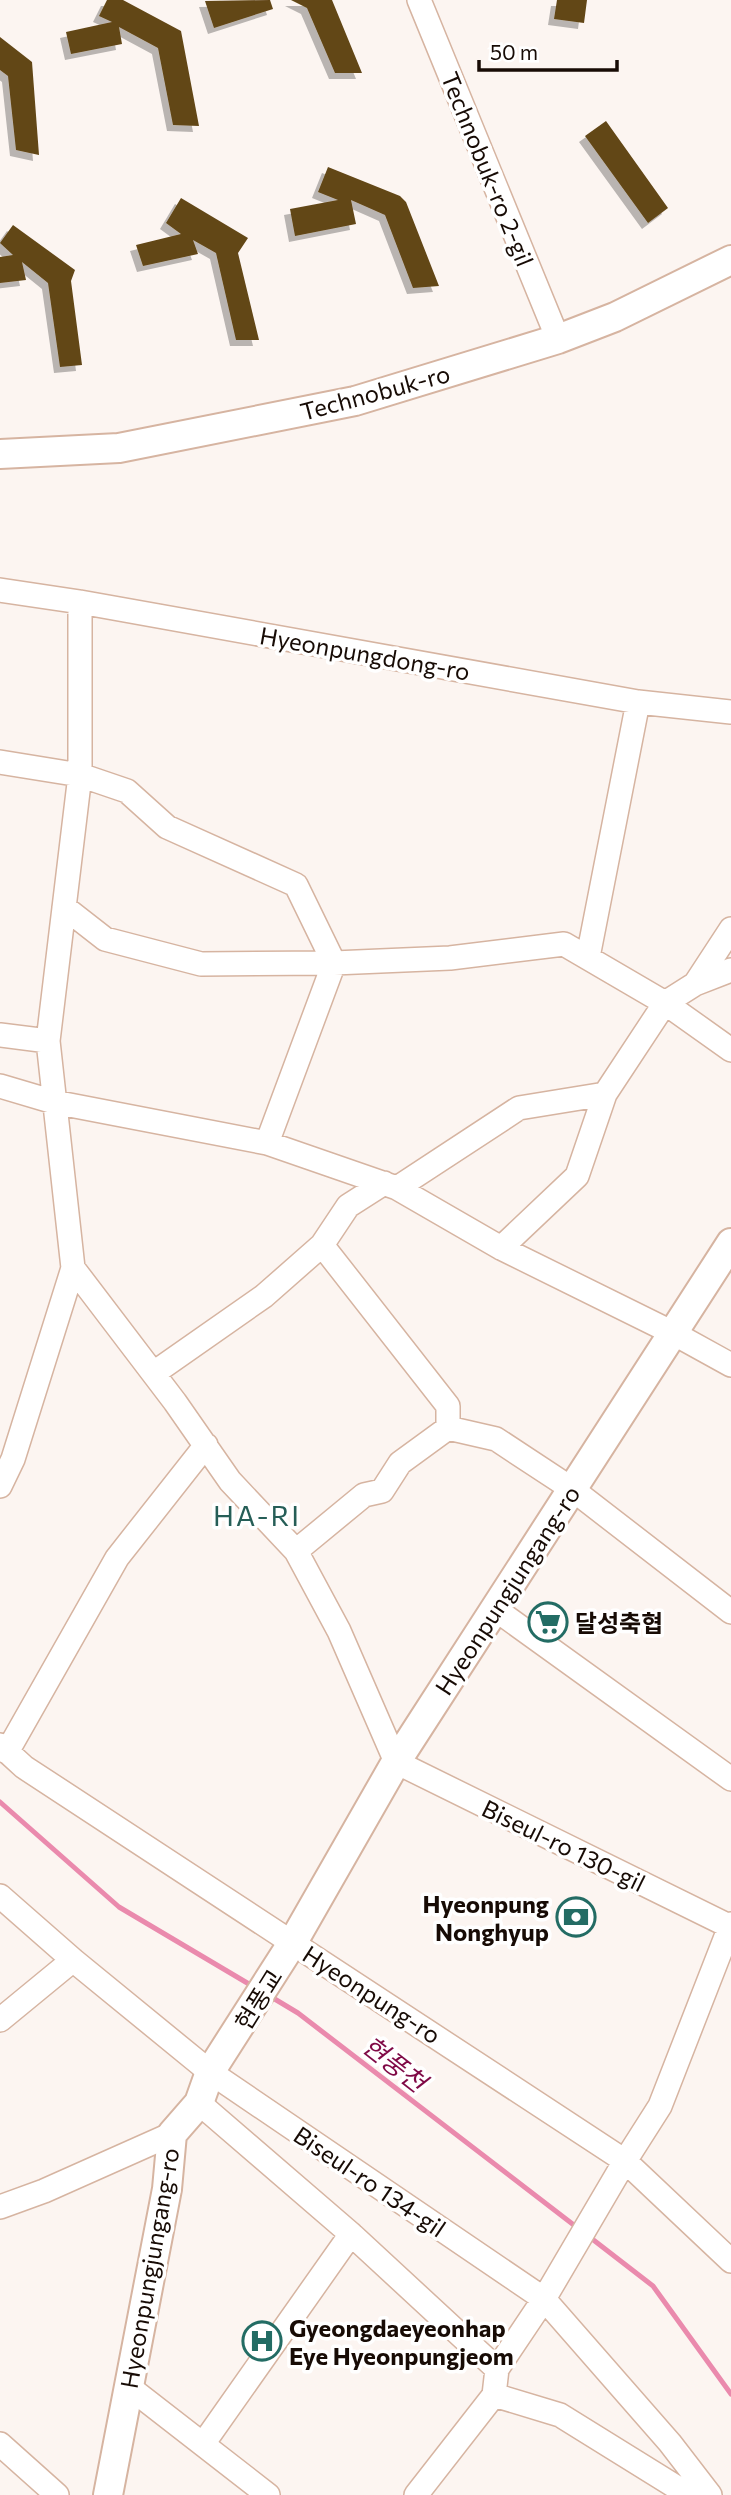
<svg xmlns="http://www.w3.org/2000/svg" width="731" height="2495" viewBox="0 0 731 2495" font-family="Commissioner,'Noto Sans KR',sans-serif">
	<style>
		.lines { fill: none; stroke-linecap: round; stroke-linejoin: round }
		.stream { stroke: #ea8aad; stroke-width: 5 }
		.building { fill: #624616; filter: url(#shadow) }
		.minor-casing { stroke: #d6b4a1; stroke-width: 26 }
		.major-casing { stroke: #d6b4a1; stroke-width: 32 }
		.minor { stroke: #fff; stroke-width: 23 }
		.major { stroke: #fff; stroke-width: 28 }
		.labels { text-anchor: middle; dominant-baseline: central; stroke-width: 7; stroke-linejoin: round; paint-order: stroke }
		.street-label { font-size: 24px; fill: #170b05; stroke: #fff }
		.poi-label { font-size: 24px; font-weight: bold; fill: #170b05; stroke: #fff; text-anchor: start }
		.water-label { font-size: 26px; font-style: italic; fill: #7f0946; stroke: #fff }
		.quarter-label { font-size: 28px; letter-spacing: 2px; fill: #265e57; stroke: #fff }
	</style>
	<defs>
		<filter id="shadow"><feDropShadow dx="-6" dy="6" stdDeviation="0" flood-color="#0004"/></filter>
	</defs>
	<rect width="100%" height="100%" fill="#fcf5f1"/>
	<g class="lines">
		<!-- stream -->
		<path class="stream" d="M0 1802 119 1907 254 1987
			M268 1995 298 2013 579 2229
			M587 2235 653 2286 731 2394"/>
	</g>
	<!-- building -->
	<path class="building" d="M107 0H123L181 31 199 126 173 125 158 48 119 27 122 44 71 54 66 32 112 22 99 16Z
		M270 0 273 9 214 28 205 1Z
		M291 0H332L362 73H335L307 8Z
		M557 0H587L584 23 554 19Z
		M0 37 32 62 39 155 16 150 8 76 0 70Z
		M606 121 668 208 648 223 585 136Z
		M328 167 400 196 406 202 439 286 413 288 385 215 351 200 356 224 295 236 290 209 338 200 318 192Z
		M181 198 248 238 238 253 259 340H236L216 253 193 240 198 254 143 266 136 245 181 234 166 223Z
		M13 225 75 270 71 281 82 365 60 367 48 283 22 262 26 280 0 283V257L13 255 0 243Z"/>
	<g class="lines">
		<!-- minor casing -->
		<g class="minor-casing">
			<path id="minor" d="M419 0 558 339
				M0 590 80 602 638 702 731 712
				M80 602V775L48 1041 73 1268 175 1402 230 1481 296 1551 339 1631 396 1762 731 1927
				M0 762 80 775 127 791 167 827 296 885 334 963 267 1143
				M64 907 105 939 201 964 334 963 450 958 564 944 665 1003 731 1050
				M588 957 638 702
				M695 984 731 970
				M0 1035 48 1041
				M0 1086 54 1102 267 1143 397 1188 501 1248 673 1333 731 1365
				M397 1188 519 1108 605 1094 665 1003 695 984 731 929
				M322 1245 348 1206 384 1183
				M501 1248 577 1176 605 1094
				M154 1373 264 1296 322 1245 448 1406V1428L496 1439 572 1489 731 1612
				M0 1486 13 1459 73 1268
				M296 1551 364 1495 382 1491 400 1463 448 1428
				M495 1609 731 1779
				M0 1745 24 1767 625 2161 731 2261
				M7 1752 117 1558 206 1445
				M0 1896 73 1960 210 2072 544 2299 670 2443 710 2495
				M0 2020 73 1960
				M199 2103 351 2234 497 2369
				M0 2207 44 2191 172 2134
				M129 2387 268 2495
				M494 2395 560 2415 689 2495
				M0 2444 57 2495
				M203 2444 351 2234
				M416 2495 494 2395 497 2369 544 2299 625 2161 660 2106 731 1924"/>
		</g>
		<!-- major casing -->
		<g class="major-casing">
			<path id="major" d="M0 454 119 448 355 401 558 339 615 317 731 260
				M108 2495 167 2189 172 2134 199 2103 210 2072 293 1942 396 1762 731 1243"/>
		</g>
		<!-- minor -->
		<use href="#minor" class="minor"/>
		<!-- major -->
		<use href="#major" class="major"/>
	</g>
	<!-- icons -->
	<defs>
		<g id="supermarket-ring" transform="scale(2.0125)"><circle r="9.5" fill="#fff" stroke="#236c64" stroke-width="1.5"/><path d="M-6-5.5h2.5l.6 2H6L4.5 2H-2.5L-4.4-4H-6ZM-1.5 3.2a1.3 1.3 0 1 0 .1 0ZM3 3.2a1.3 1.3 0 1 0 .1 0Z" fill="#236c64"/></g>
		<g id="bank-ring" transform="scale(2.0125)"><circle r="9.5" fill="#fff" stroke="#236c64" stroke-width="1.5"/><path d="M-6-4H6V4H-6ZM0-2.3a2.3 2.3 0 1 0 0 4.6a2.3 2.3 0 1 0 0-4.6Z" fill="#236c64"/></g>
		<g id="hospital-ring" transform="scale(2.0125)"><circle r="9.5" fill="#fff" stroke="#236c64" stroke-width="1.5"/><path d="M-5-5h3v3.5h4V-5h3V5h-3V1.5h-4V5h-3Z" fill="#236c64"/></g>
	</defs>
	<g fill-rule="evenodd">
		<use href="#supermarket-ring" x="548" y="1622"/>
		<use href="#bank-ring" x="576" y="1917"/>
		<use href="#hospital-ring" x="262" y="2341"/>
	</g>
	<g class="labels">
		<!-- street labels -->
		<g class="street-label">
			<text transform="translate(488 169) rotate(68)">Technobuk-ro 2-gil</text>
			<text transform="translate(375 392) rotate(-15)">Technobuk-ro</text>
			<text transform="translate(365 653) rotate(10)">Hyeonpungdong-ro</text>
			<text transform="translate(507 1590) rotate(-57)">Hyeonpungjungang-ro</text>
			<text transform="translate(564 1845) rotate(26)">Biseul-ro 130-gil</text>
			<text transform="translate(372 1994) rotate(33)">Hyeonpung-ro</text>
			<text transform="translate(258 1999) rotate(-58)">현풍교</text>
			<text transform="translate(370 2181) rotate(34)">Biseul-ro 134-gil</text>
			<text transform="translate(149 2268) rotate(-80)">Hyeonpungjungang-ro</text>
		</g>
		<!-- poi labels -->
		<g class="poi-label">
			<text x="575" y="1622">달성축협</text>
			<text x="549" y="1903" text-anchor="end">Hyeonpung<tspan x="549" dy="28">Nonghyup</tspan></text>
			<text x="289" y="2327">Gyeongdaeyeonhap<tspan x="289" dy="28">Eye Hyeonpungjeom</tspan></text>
		</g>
		<!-- water labels -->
		<g class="water-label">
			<text transform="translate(395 2063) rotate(38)">현풍천</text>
		</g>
		<!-- quarter labels -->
		<g class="quarter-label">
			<text x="257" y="1515">HA-RI</text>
		</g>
	</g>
	<!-- scale -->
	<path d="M479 60v10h138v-10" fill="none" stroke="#170b05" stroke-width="3.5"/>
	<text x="490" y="60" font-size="21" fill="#170b05" stroke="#ffffff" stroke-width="5" paint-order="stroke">50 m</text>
</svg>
